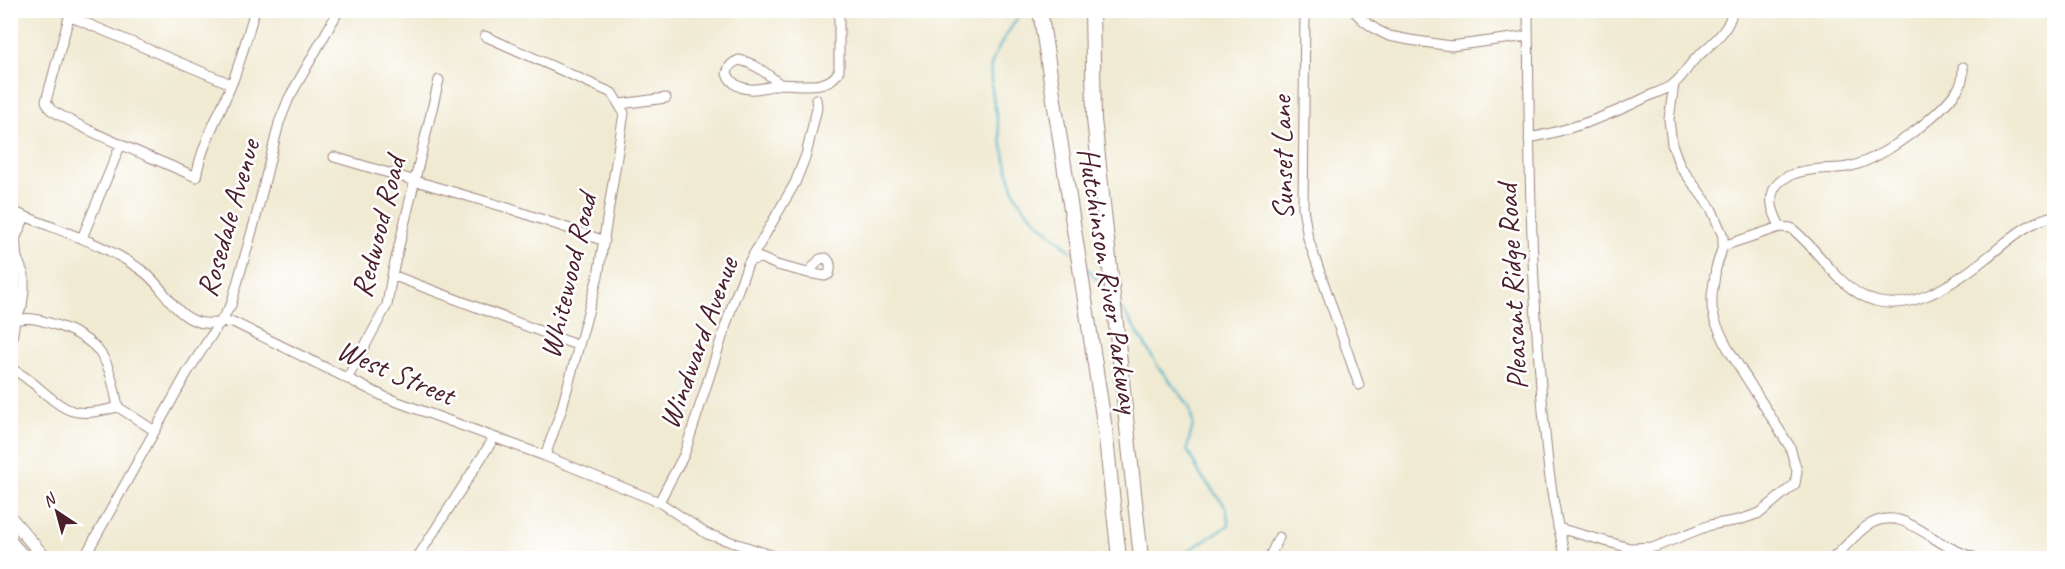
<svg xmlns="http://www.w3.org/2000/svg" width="2065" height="569" viewBox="0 0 2065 569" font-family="Caveat,sans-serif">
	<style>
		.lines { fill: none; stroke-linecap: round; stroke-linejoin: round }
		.stream { stroke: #47afc6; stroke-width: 2 }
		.minor-casing { stroke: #9d847e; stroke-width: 11 }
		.major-casing { stroke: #9d847e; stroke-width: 14 }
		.highway-casing { stroke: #9d847e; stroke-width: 16 }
		.minor { stroke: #fff; stroke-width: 9 }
		.major { stroke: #fff; stroke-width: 12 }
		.highway { stroke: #fff; stroke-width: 14 }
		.labels { text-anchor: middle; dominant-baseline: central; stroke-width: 5; stroke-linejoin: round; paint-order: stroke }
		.street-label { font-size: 30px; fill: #4a1f2b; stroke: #fff }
	</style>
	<rect width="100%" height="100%" fill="#fff"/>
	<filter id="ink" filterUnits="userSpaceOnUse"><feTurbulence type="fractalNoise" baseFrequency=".0167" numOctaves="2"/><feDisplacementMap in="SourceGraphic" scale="12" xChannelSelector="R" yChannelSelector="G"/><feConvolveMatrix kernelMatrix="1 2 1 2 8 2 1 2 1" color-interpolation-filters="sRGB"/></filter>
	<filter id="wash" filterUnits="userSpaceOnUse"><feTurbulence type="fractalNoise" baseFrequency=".008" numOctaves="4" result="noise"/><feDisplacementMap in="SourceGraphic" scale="24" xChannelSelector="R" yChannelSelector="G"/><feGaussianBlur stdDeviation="1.35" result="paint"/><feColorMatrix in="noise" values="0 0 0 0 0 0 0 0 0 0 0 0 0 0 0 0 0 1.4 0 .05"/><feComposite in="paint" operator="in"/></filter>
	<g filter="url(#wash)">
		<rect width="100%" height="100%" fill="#f0ead2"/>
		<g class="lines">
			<!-- stream -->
			<path class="stream" d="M1023 10C1015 21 993 54 991 66 988 83 1008 182 1017 197 1030 219 1054 234 1072 252
				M1086 267 1106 289
				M1121 308 1133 325 1159 368 1189 405 1193 424 1187 449 1201 476 1226 507 1229 525 1189 550 1184 558"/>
		</g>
	</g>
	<g filter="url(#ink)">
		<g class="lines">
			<!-- minor casing -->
			<g class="minor-casing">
				<path id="minor" d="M71 10 46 101 51 110C97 137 147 155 196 177 203 140 221 112 234 78 242 56 248 33 255 10
					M1305 10 1303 208 1308 238 1359 385
					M1353 10 1364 21 1377 30 1389 36 1410 40 1451 46 1528 36
					M1528 10C1529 132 1530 253 1540 374 1545 436 1549 498 1566 558
					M69 16 231 84
					M485 36 612 93 624 113 598 276 561 411 545 456
					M739 60C755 63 767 74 780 84 761 89 738 96 727 74 728 67 731 63 739 60Z
					M780 84C798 84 831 91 839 70V10
					M620 104 666 98
					M1529 138C1571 130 1609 116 1647 97 1655 93 1665 90 1672 85 1682 79 1688 65 1697 57 1710 45 1731 30 1732 10
					M334 157 508 208 605 241
					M10 210C55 230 104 242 144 272 163 286 171 310 193 320 206 326 219 322 233 322L387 398 545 456 659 502 707 534 780 558
					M1780 227C1776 217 1770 207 1772 196 1775 175 1803 170 1820 169 1830 168 1841 169 1852 166 1885 157 1938 117 1958 89 1963 82 1963 75 1963 67
					M82 238 121 144
					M1723 246 1780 227 1791 228C1816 247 1833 279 1861 295 1903 319 1952 285 1985 259 2007 242 2026 222 2054 216
					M826 258C831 262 831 268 829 274L825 276 808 273 820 259Z
					M752 260 761 258 777 265 808 273
					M392 275 579 346
					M10 321C29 316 38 319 56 325 103 341 109 360 118 407
					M10 352 15 320 22 306 24 290V275L17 258 15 239 25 217
					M10 369C20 372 26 378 34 384 69 414 73 418 118 407L155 431
					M347 379 387 305 392 275 439 80
					M659 502 684 455 733 303 748 264 795 183 806 155 817 108 816 99
					M1558 528 1630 548 1655 547 1710 525 1739 520 1760 513 1795 484 1797 471 1790 447 1727 347 1715 321 1712 308V295L1716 268 1723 246V236L1711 208 1680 166 1672 144 1669 119 1674 84
					M84 558 187 373 231 305 256 217 279 123 289 98 339 10
					M417 558 494 438
					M1269 558 1279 537
					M1833 558C1845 548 1854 535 1867 526 1894 508 1915 527 1938 541 1950 548 1963 554 1976 558
					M2005 558H2006"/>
			</g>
			<!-- major casing -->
			<g class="major-casing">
				<path id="major" d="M10 517 45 558
					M10 541 25 558"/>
			</g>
			<!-- highway casing -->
			<g class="highway-casing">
				<path id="highway" d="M1040 10 1105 429 1119 558
					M1092 10 1094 119 1141 558"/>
			</g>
			<!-- minor -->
			<use href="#minor" class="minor"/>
			<!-- major -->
			<use href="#major" class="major"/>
			<!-- highway -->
			<use href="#highway" class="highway"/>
		</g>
	</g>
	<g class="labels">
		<!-- street labels -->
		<g class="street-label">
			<text transform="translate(1282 158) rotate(-91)">Sunset Lane</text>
			<text transform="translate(228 218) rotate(-74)">Rosedale Avenue</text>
			<text transform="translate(378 227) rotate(-76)">Redwood Road</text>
			<text transform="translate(568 276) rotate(-77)">Whitewood Road</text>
			<text transform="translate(1109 280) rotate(81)">Hutchinson River Parkway</text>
			<text transform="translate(1512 287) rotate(-93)">Pleasant Ridge Road</text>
			<text transform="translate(698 343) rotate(-70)">Windward Avenue</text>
			<text transform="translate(396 372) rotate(23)">West Street</text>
		</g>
	</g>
	<!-- margin -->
	<rect width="2065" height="569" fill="none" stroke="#fff" stroke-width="36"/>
	<!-- north arrow -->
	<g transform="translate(57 512) rotate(324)" stroke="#ffffff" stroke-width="4.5" paint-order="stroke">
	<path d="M0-4.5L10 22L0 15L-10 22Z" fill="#4a1f2b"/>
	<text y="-9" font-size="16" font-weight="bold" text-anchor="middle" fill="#4a1f2b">N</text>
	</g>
</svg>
